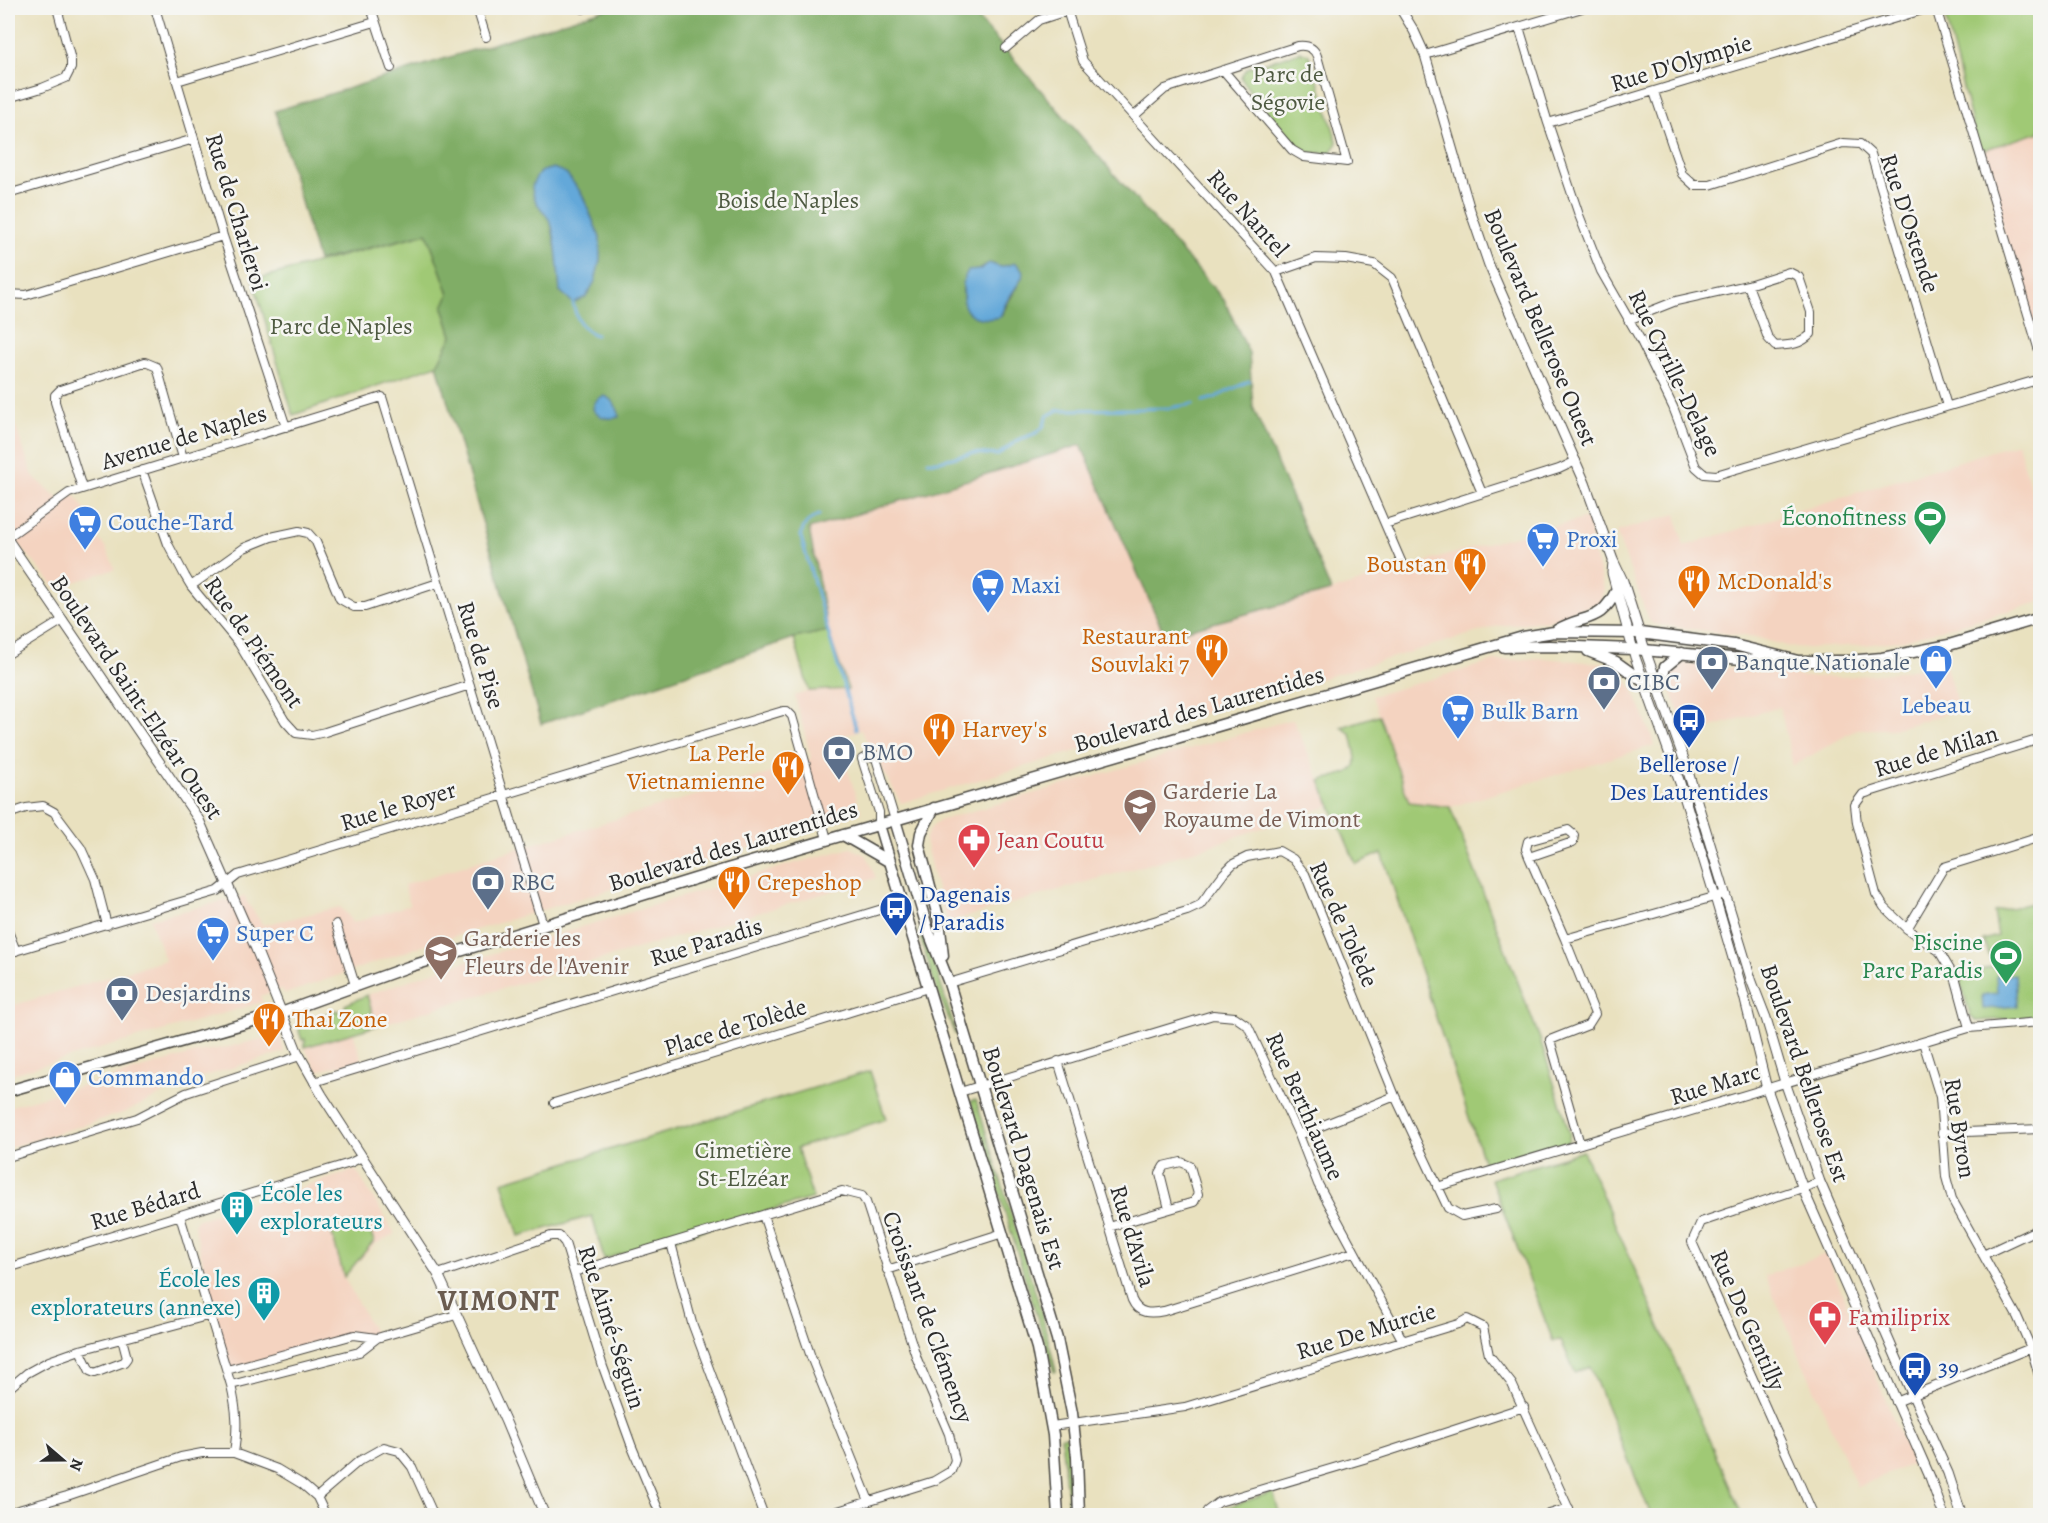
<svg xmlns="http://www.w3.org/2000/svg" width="2048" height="1523" viewBox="0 0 2048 1523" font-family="Alegreya,serif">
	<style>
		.built { fill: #f4d3c0 }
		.green { fill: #a0c975; stroke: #667a50; stroke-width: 1.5 }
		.forest { fill: #80ad66; stroke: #566c48; stroke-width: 1.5; fill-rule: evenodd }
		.water { fill: #64a8d9; stroke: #486a82; stroke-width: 1.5 }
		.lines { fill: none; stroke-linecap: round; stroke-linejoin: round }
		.stream { stroke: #64a8d9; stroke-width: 3 }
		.minor-casing { stroke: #484641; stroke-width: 10 }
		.tertiary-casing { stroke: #484641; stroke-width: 11 }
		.secondary-casing { stroke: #484641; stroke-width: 13 }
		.minor { stroke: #fff; stroke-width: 8 }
		.tertiary { stroke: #fff; stroke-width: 9 }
		.secondary { stroke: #fff; stroke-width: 10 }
		.labels { text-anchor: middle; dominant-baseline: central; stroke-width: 5; stroke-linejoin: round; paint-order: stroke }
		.street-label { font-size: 24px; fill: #2b2b2b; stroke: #f6f6f2 }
		.park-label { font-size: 24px; fill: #4e5a41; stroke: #f6f6f2 }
		.leisure-label { font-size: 24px; fill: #27864d; stroke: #f6f6f2; text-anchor: end }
		.shop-label { font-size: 24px; fill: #366cbe; stroke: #f6f6f2; text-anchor: start }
		.food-label { font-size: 24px; fill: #c56008; stroke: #f6f6f2; text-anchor: start }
		.service-label { font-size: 24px; fill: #4e5e75; stroke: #f6f6f2; text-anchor: start }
		.transit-label { font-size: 24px; fill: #164399; stroke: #f6f6f2; text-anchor: start }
		.education-label { font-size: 24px; fill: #785e54; stroke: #f6f6f2; text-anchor: start }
		.health-label { font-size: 24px; fill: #be3a42; stroke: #f6f6f2; text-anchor: start }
		.culture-label { font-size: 24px; fill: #0d838f; stroke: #f6f6f2; text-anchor: start }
		.district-label { font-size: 30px; font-weight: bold; letter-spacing: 1.5px; fill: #6a5c50; stroke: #f6f6f2 }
	</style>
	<rect width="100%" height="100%" fill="#f6f6f2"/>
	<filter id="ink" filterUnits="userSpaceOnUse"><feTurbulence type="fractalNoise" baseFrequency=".0167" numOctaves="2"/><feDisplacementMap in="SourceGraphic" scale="12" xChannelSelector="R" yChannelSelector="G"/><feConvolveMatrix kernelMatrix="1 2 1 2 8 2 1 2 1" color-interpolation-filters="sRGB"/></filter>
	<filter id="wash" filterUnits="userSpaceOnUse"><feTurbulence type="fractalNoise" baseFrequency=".008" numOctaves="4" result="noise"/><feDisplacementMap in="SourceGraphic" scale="24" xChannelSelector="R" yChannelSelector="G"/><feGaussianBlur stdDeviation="1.35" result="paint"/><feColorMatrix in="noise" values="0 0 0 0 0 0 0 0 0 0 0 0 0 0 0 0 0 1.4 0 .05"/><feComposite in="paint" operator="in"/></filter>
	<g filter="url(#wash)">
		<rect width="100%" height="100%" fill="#e9e1bf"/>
		<!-- built -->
		<path class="built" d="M2040 132V354L1979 151Z
			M8 405 33 476 59 499 74 494 94 522 89 527 106 548 115 569 56 588 15 540 8 528Z
			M2018 443 2040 522V602L1904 640 1864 645 1808 648 1786 646 1755 637 1653 624 1649 620 1616 532 1676 514 1684 546Z
			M1082 445 1166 636 1331 591 1491 542 1588 518 1593 551 1604 589 1600 603 1580 609 1555 620 1498 626 901 803 861 730 838 738 861 812 812 829 422 946 285 994 282 989 260 996 263 1002 8 1075V1007L165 960 150 919 245 896 247 902 263 925 340 907 348 915 352 923 410 905 404 885 513 850 798 765 811 758 795 696 809 691 848 688 828 631 809 529Z
			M1543 658 1606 664 1620 673 1633 689 1655 745 1450 807 1409 803 1372 696 1495 661Z
			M1683 663 1809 677H1841L1890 673 1945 663 1959 710 1893 729H1857L1793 766 1780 707 1687 734 1669 685 1673 668Z
			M1293 719 1331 806 1293 817 1201 849 948 922 934 879 925 840 930 829 938 821Z
			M851 848 867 856 876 878 376 1026 367 995 444 968 788 865Z
			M353 1032 362 1060 317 1071 305 1048Z
			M277 1035 281 1039 284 1052 189 1081 126 1112 8 1148V1107L203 1051 229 1047Z
			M356 1170 395 1234 375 1244 344 1277 377 1338 354 1335 227 1370 194 1224 196 1220Z
			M1826 1254 1912 1464 1857 1487 1765 1276Z"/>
		<!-- green -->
		<path class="green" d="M1943 8H2040V132L1979 151Z
			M1300 52 1308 54 1312 61 1337 141 1336 146 1330 153H1311L1302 149 1251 93 1241 78 1243 73 1248 68Z
			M427 233 449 294 443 308 452 336 437 365 293 415 253 280Z
			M828 631 848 689 809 691 794 638Z
			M1379 715 1409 802 1450 807 1540 1039 1570 1134 1568 1142 1485 1166 1382 853 1356 864 1320 781C1358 769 1361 775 1351 734L1341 727Z
			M2040 901V1017L1976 1021 1971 1017 1959 978 1994 966 1983 940 1998 936 1994 912Z
			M918 930H920L936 969 956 1034H955L936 988Z
			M367 995 376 1026 305 1047V1039L302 1040 299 1031 301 1024 336 1010 337 1012 346 1008 345 1005Z
			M870 1071 886 1119 797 1148 813 1198 604 1259 592 1216 519 1236 502 1182Z
			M976 1100 1041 1311 1056 1371 1054 1372 971 1101Z
			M1583 1151 1742 1515H1651L1590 1367 1575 1373 1561 1340 1553 1341 1491 1179Z
			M329 1223 367 1225 374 1241 344 1277Z
			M1067 1436 1071 1515H1069L1061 1437Z
			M1273 1492 1280 1515H1213L1219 1510Z"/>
		<!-- forest -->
		<path class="forest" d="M609 8H969L1224 300 1249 353 1253 407 1331 591 1165 636 1081 445 809 529 828 631 794 638 541 724 437 365 452 336 443 307 449 294 427 233 318 261 275 111ZM582 194 600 238 560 291 558 259 551 222ZM1016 263 1022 271C1022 286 1007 299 1003 314L971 313C960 300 961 285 968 272L979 270 985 265 992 264 1000 267Z"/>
		<!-- water -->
		<path class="water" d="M553 168 566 173 582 194 600 238V260L595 281 586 297 573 303 560 291C558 274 557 235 550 221 544 210 533 203 532 188 532 182 537 177 540 172Z
			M989 263 1000 267 1016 263 1023 271 1022 278 1007 301 1000 317C985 321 964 319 963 299 963 295 964 292 963 289 963 281 963 278 968 271L979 270Z
			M605 396C612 399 620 411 619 417 609 420 598 418 593 409 594 402 598 397 605 396Z
			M2015 974 2017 1006 1983 1009 1982 995 1997 993 1996 976Z"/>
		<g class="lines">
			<!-- stream -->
			<path class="stream" d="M573 303C576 317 581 330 596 335
				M1203 401 1214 398 1249 381
				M928 461H939L973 453 998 455 1016 441 1036 433 1043 427 1047 416 1058 410 1137 409 1169 408 1193 404
				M819 515C807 521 803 524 801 537L856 729"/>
		</g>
	</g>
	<g filter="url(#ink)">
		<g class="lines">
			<!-- minor casing -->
			<g class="minor-casing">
				<path id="minor" d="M155 8 223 236 286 427
					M371 8 391 68
					M477 8 486 37
					M582 8 583 9
					M1936 8 2040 354
					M1067 10 1083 61 1276 272 1404 568
					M1519 27 1548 123 1579 215 1601 271 1640 339 1673 407 1696 467 1704 474 1716 475 2040 379
					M1006 48 1039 20 1076 8
					M1425 55 1582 8
					M177 81 375 22
					M1654 92 1682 174 1694 185H1710L1843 143 1860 144 1871 154 1947 406
					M8 98 42 88 66 78 71 68V60L57 8
					M1134 116 1165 89 1298 46C1307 45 1314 48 1317 56L1347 162 1304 157 1292 150 1223 70
					M1548 123 1929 8
					M8 194 194 139
					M1276 272 1316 258 1346 259 1374 264 1392 278 1482 493
					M8 294 26 295 223 236
					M1628 320 1676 301 1748 285 1789 272 1799 277 1811 312V334C1800 345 1790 345 1775 346L1768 338 1748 285
					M142 470 168 544 185 576 191 586 239 644 285 721 296 733 312 735 325 732 470 685
					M82 488 55 402V395L60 390 145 362 157 367 183 458
					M1385 524 1559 469 1576 461
					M8 537 69 493 382 397 543 925
					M191 586 244 548 271 537 299 531 308 533 316 542 340 599 354 607H365L438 583
					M8 654 63 620
					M8 814 26 808 43 806 54 812 81 848 95 879 107 925
					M879 825V812L862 759 875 755 895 820
					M1529 857 1573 842 1574 835 1568 830 1528 841 1526 849 1529 857 1565 939 1595 1014 1588 1025 1550 1040 1580 1144
					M336 924 355 985
					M1907 929 1944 867 2040 837
					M8 931 16 951
					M1565 939 1721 895
					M8 953 218 891 238 875 783 711H787L792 716 827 839
					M949 983 1187 911 1200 905 1224 873 1233 864 1247 857 1279 851 1293 859 1305 874 1395 1096 1448 1208 1462 1216 1496 1209
					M1969 1028 1956 980 1939 951 1907 929 1884 907 1876 894 1857 823 1855 805 1863 794 2040 739
					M1923 1042 1940 1097 1946 1177 1952 1199 2017 1316 2031 1348 2040 1379
					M1058 1061 1132 1300C1138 1314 1150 1314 1164 1311L1354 1252
					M314 1082 902 903
					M960 1092 1213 1015 1235 1017 1248 1026 1299 1135 1318 1184 1403 1341
					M554 1103 928 988
					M1942 1133 2040 1129
					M1299 1135 1395 1096
					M8 1157 137 1118 186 1093 300 1056
					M1437 1187 1969 1028 2040 1022
					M763 1215 811 1357 869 1501
					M180 1216 231 1385C237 1411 238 1427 234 1453
					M1109 1227 1194 1202 1198 1194 1190 1166 1181 1162 1164 1166 1160 1173 1169 1209
					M671 1243 692 1323 764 1516
					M1983 1255 2034 1231H2040
					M8 1268 350 1163 362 1157
					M887 1270 1003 1233
					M574 1272 842 1191 862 1196 866 1202 917 1359 949 1434 955 1460 951 1471 934 1481 822 1516
					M438 1274 551 1236H559L565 1243 603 1367 632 1447 661 1516
					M80 1350 90 1371 95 1373 124 1362 127 1358 122 1339
					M227 1370 354 1335 377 1338
					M231 1385 359 1352 377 1338 456 1315
					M8 1389 27 1373 49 1361 80 1350 211 1315
					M1896 1402 2031 1348
					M1052 1426 1185 1407 1458 1324 1467 1319 1483 1327 1489 1355 1512 1384 1572 1516
					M317 1497 359 1461 384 1447 399 1451 412 1467 434 1516
					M8 1513 67 1496 181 1457 202 1453H234L277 1469 302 1484 317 1497 326 1516
					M1205 1516 1207 1511 1219 1502 1374 1456 1524 1407
					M1543 1516 1569 1508
					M1814 1516 1692 1242 1701 1222 1820 1182"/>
			</g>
			<!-- tertiary casing -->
			<g class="tertiary-casing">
				<path id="tertiary" d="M1400 8 1414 31 1425 55 1470 210 1489 265 1585 483 1613 560 1623 581 1645 650 1686 765 1752 982 1766 1018 1785 1082 1820 1182 1910 1389 1948 1473 1962 1516
					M8 540 199 820 256 949 297 1051 322 1095 438 1274 505 1420 545 1516
					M1613 562 1612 573 1635 657 1680 783 1715 897 1744 996 1767 1089 1803 1189 1930 1477 1944 1516"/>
			</g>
			<!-- secondary casing -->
			<g class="secondary-casing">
				<path id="secondary" d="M1557 630C1585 614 1601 624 1617 589
					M1504 647 1550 646 1633 649 1763 661H1848L1882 658 1949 645 2040 618
					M1588 651 1616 662 1644 682
					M1660 689 1665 667 1682 653
					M934 808 921 833 919 845 939 920 943 956
					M895 820 928 930 949 983 1057 1339 1072 1413 1077 1457 1079 1516
					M879 825 1037 1348 1053 1435 1058 1516
					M843 835 890 862
					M8 1091 281 1013 408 967 727 869 1523 637 1554 632 1640 633 1734 645 1798 661"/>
			</g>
			<!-- minor -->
			<use href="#minor" class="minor"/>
			<!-- tertiary -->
			<use href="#tertiary" class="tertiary"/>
			<!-- secondary -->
			<use href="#secondary" class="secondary"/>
		</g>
	</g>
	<!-- icons -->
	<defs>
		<g id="stadium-pin" transform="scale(1.725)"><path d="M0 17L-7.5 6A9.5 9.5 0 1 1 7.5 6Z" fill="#2e9e5b" stroke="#f6f6f2"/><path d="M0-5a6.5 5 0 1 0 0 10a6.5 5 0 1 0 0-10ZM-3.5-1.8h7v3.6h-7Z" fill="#fff"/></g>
		<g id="supermarket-pin" transform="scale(1.725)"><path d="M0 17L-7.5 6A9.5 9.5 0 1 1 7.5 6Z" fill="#3f7fe0" stroke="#f6f6f2"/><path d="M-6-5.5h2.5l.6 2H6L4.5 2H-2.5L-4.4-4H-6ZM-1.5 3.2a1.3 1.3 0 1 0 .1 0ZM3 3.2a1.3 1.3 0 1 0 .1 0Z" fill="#fff"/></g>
		<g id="restaurant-pin" transform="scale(1.725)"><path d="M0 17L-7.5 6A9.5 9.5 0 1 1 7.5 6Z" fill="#e8710a" stroke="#f6f6f2"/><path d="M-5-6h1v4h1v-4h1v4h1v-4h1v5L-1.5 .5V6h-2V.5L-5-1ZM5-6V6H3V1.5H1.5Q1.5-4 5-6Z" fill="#fff"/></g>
		<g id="shop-pin" transform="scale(1.725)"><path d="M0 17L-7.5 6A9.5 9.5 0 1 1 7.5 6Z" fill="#3f7fe0" stroke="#f6f6f2"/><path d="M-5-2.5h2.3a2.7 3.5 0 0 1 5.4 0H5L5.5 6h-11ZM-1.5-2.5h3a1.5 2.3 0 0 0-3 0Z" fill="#fff"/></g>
		<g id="bank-pin" transform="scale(1.725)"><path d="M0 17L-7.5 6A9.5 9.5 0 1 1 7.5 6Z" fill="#5c6f8a" stroke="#f6f6f2"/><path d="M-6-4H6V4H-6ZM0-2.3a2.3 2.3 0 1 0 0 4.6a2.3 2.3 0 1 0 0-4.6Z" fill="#fff"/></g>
		<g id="bus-pin" transform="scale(1.725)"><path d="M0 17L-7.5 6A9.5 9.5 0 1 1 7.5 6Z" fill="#1a4fb4" stroke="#f6f6f2"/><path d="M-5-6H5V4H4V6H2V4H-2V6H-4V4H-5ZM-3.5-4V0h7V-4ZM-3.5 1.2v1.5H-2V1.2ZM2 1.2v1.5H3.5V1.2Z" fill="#fff"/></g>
		<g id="school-pin" transform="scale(1.725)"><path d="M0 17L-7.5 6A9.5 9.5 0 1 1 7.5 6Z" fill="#8d6e63" stroke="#f6f6f2"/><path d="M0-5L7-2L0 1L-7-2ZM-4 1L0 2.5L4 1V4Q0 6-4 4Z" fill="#fff"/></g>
		<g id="pharmacy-pin" transform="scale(1.725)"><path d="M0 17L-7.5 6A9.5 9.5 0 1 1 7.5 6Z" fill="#e0444e" stroke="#f6f6f2"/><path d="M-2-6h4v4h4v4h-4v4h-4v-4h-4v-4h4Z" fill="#fff"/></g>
		<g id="building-pin" transform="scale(1.725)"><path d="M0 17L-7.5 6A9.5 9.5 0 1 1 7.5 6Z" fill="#0f9aa8" stroke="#f6f6f2"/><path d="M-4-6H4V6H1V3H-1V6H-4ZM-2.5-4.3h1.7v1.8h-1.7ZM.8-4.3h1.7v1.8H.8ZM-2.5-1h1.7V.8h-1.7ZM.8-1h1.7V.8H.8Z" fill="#fff"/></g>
	</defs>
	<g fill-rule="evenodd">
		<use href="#stadium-pin" x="1930" y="517"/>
		<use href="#supermarket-pin" x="85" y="522"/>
		<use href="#supermarket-pin" x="1543" y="539"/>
		<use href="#restaurant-pin" x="1470" y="564"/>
		<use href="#restaurant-pin" x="1694" y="581"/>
		<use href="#supermarket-pin" x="988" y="585"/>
		<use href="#restaurant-pin" x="1212" y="650"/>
		<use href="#shop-pin" x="1936" y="661"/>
		<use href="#bank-pin" x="1712" y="662"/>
		<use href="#bank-pin" x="1604" y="682"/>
		<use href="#supermarket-pin" x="1458" y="711"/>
		<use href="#bus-pin" x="1689" y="720"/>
		<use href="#restaurant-pin" x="939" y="729"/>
		<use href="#bank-pin" x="839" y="752"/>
		<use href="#restaurant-pin" x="788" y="767"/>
		<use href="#school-pin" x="1140" y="805"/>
		<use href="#pharmacy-pin" x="974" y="840"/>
		<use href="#bank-pin" x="488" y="882"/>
		<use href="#restaurant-pin" x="734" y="882"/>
		<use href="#bus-pin" x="896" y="908"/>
		<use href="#supermarket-pin" x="213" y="933"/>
		<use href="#school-pin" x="441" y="952"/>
		<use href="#stadium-pin" x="2006" y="956"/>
		<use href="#bank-pin" x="122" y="993"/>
		<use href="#restaurant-pin" x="269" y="1019"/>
		<use href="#shop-pin" x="65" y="1077"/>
		<use href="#building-pin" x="237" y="1207"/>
		<use href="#building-pin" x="264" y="1293"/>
		<use href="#pharmacy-pin" x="1825" y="1317"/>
		<use href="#bus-pin" x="1915" y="1368"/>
	</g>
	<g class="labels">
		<!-- street labels -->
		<g class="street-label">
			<text transform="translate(1681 63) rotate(-17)">Rue D'Olympie</text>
			<text transform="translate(237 212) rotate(73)">Rue de Charleroi</text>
			<text transform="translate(1248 213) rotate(48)">Rue Nantel</text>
			<text transform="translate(1910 223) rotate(72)">Rue D'Ostende</text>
			<text transform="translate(1541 327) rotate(67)">Boulevard Bellerose Ouest</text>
			<text transform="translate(1675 373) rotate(64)">Rue Cyrille-Delage</text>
			<text transform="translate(184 437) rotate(-17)">Avenue de Naples</text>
			<text transform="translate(254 642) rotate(55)">Rue de Piémont</text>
			<text transform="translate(481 655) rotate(73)">Rue de Pise</text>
			<text transform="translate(137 697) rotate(56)">Boulevard Saint-Elzéar Ouest</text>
			<text transform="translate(1199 709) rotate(-16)">Boulevard des Laurentides</text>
			<text transform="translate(1936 751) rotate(-17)">Rue de Milan</text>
			<text transform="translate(398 806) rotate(-17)">Rue le Royer</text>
			<text transform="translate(733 846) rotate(-17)">Boulevard des Laurentides</text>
			<text transform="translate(1344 924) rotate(66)">Rue de Tolède</text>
			<text transform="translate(706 942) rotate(-17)">Rue Paradis</text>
			<text transform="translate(735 1027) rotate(-17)">Place de Tolède</text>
			<text transform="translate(1805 1073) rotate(71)">Boulevard Bellerose Est</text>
			<text transform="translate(1715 1084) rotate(-17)">Rue Marc</text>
			<text transform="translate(1305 1106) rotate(66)">Rue Berthiaume</text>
			<text transform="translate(1960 1128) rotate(81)">Rue Byron</text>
			<text transform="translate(1024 1158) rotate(73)">Boulevard Dagenais Est</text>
			<text transform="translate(145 1206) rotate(-17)">Rue Bédard</text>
			<text transform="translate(1133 1236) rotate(73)">Rue d'Avila</text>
			<text transform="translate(928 1317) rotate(70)">Croissant de Clémency</text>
			<text transform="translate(1748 1320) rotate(66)">Rue De Gentilly</text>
			<text transform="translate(612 1327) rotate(72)">Rue Aimé-Séguin</text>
			<text transform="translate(1366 1331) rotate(-17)">Rue De Murcie</text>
		</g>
		<!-- park labels -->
		<g class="park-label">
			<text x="1288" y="74">Parc de<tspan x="1288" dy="28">Ségovie</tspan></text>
			<text x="788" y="200">Bois de Naples</text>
			<text x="341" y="326">Parc de Naples</text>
			<text x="743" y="1150">Cimetière<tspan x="743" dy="28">St-Elzéar</tspan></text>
		</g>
		<!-- leisure labels -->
		<g class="leisure-label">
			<text x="1907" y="517">Éconofitness</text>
			<text x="1983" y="942">Piscine<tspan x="1983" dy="28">Parc Paradis</tspan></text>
		</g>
		<!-- shop labels -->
		<g class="shop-label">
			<text x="108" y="522">Couche-Tard</text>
			<text x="1566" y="539">Proxi</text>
			<text x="1011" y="585">Maxi</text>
			<text x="1936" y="705" text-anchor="middle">Lebeau</text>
			<text x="1481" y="711">Bulk Barn</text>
			<text x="236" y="933">Super C</text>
			<text x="88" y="1077">Commando</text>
		</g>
		<!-- food labels -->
		<g class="food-label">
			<text x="1447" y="564" text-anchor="end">Boustan</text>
			<text x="1717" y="581">McDonald's</text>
			<text x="1189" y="636" text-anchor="end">Restaurant<tspan x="1189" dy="28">Souvlaki 7</tspan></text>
			<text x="962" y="729">Harvey's</text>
			<text x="765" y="753" text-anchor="end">La Perle<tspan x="765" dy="28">Vietnamienne</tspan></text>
			<text x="757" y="882">Crepeshop</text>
			<text x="292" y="1019">Thai Zone</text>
		</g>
		<!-- service labels -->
		<g class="service-label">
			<text x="1735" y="662">Banque Nationale</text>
			<text x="1627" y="682">CIBC</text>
			<text x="862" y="752">BMO</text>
			<text x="511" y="882">RBC</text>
			<text x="145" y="993">Desjardins</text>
		</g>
		<!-- transit labels -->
		<g class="transit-label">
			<text x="1689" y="764" text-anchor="middle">Bellerose /<tspan x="1689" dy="28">Des Laurentides</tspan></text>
			<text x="919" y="894">Dagenais<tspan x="919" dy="28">/ Paradis</tspan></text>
			<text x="1938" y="1368">39</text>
		</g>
		<!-- education labels -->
		<g class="education-label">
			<text x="1163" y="791">Garderie La<tspan x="1163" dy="28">Royaume de Vimont</tspan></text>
			<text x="464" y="938">Garderie les<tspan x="464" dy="28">Fleurs de l'Avenir</tspan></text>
		</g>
		<!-- health labels -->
		<g class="health-label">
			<text x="997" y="840">Jean Coutu</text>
			<text x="1848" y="1317">Familiprix</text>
		</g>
		<!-- culture labels -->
		<g class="culture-label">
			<text x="260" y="1193">École les<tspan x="260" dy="28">explorateurs</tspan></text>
			<text x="241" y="1279" text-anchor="end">École les<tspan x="241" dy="28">explorateurs (annexe)</tspan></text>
		</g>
		<!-- district labels -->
		<g class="district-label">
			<text x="499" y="1300">VIMONT</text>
		</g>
	</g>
	<!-- margin -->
	<rect width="2048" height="1523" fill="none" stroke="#f6f6f2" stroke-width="30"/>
	<!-- north arrow -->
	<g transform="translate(63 1460) rotate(110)" stroke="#f6f6f2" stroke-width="4.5" paint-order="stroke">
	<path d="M0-4.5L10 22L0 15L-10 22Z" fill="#2b2b2b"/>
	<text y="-9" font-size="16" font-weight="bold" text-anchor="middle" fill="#2b2b2b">N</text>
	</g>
</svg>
